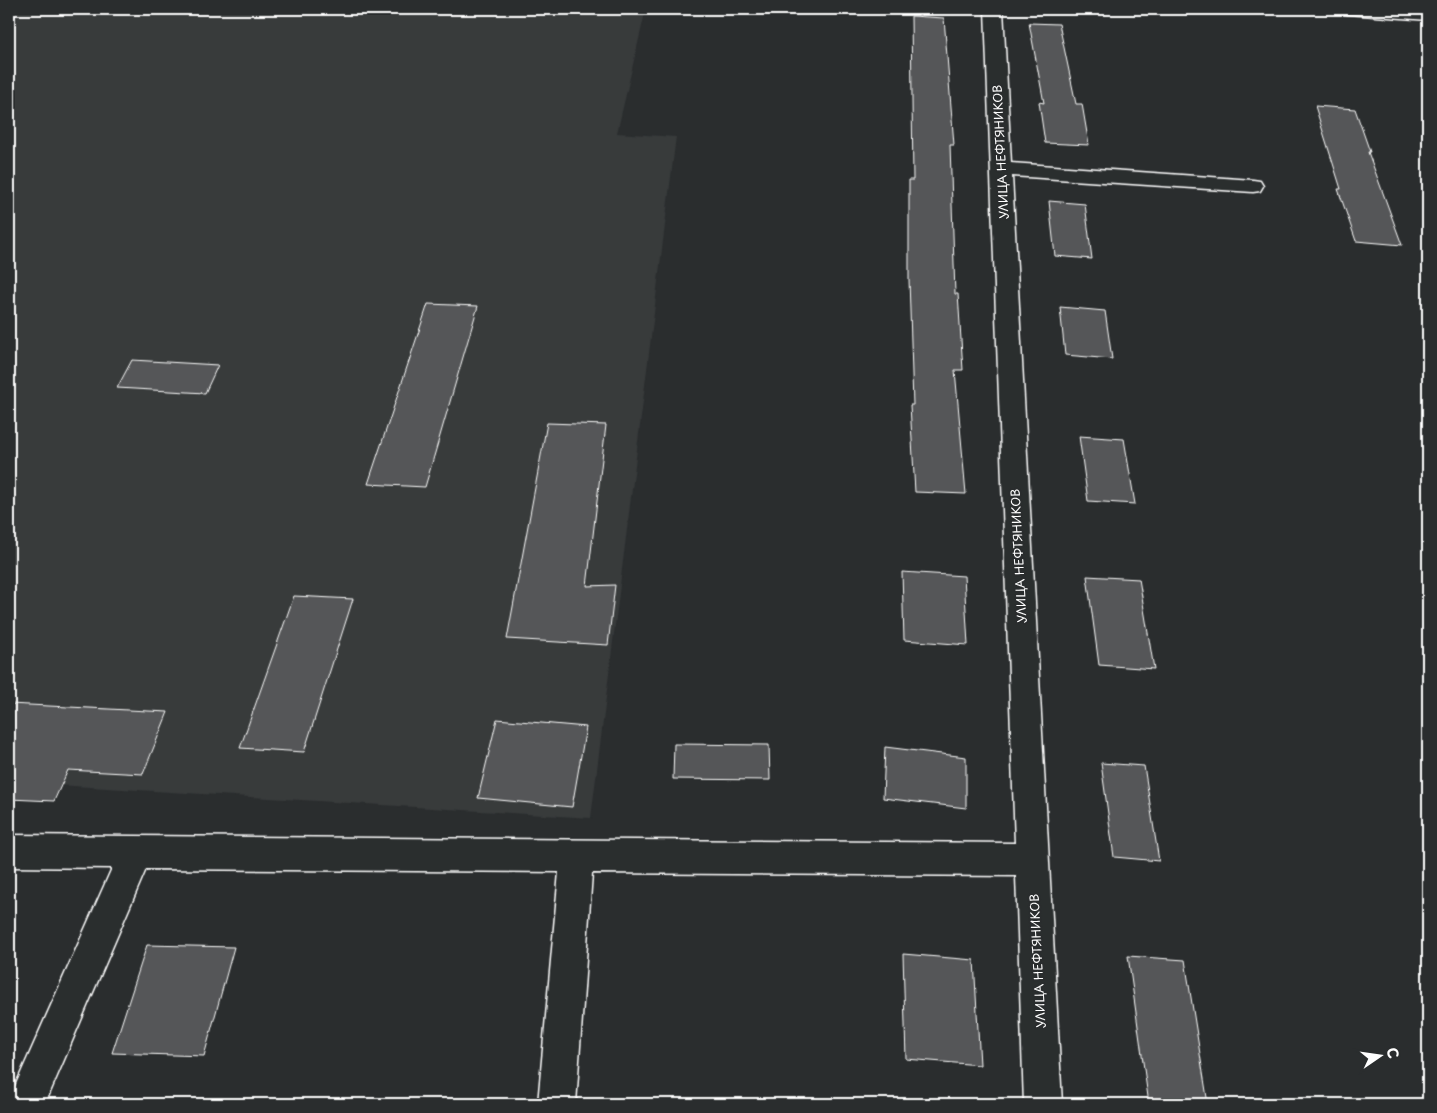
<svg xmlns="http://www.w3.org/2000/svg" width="1437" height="1113" viewBox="0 0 1437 1113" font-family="'Playpen Sans',sans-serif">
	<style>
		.built { fill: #373a3b }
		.building { fill: #555758; stroke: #fff }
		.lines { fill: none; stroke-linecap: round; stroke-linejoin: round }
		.minor-casing { stroke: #fff; stroke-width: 3 }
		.minor { fill: #2a2d2e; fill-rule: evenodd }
		.labels { text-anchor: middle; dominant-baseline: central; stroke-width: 4; stroke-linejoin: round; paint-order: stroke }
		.street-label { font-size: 12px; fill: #fff; stroke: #2a2d2e }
	</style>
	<rect width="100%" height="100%" fill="#2a2d2e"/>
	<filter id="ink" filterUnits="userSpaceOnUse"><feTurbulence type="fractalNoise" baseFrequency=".02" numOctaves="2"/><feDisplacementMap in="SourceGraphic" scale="10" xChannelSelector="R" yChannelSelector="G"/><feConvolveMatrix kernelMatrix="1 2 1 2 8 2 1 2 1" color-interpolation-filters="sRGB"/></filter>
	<g filter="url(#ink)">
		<!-- built -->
		<path class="built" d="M9 9H646L617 133 676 137 591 818 9 782Z"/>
		<!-- building -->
		<path class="building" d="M911 16 944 18 954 145H950L955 294H958L963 370H955L966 494 915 492 910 405H913L909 279V180H913Z
			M1029 23 1059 24 1076 104H1082L1089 145 1045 143 1039 102 1044 103Z
			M1315 106 1355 109 1370 152H1368L1402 245 1356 241 1338 189H1341Z
			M1049 201 1085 204 1092 259 1055 256Z
			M428 304 478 306 425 487 368 484Z
			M1060 307 1105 311 1112 359 1065 355Z
			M132 360 218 365 205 393 117 388Z
			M547 423 606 425 587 586 615 585 608 645 507 639Z
			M1079 436 1124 439 1135 504 1088 501Z
			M902 572 964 576 968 645 904 640Z
			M1087 576 1139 579 1154 669 1099 665Z
			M294 596 353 599 304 752 240 748Z
			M9 704 168 712 143 774 68 770 54 801 9 799Z
			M497 719 586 727 572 807 478 798Z
			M674 744 769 745 770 780 673 779Z
			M885 747 966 757V808L883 798Z
			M1101 763 1144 766 1159 861 1114 857Z
			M147 945 234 947 204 1056 112 1053Z
			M903 954 974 960 980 1065 906 1059Z
			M1128 956 1185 960 1208 1104H1149Z"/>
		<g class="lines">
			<!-- minor casing -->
			<g class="minor-casing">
				<path id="minor" d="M985 9H1003L1011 163 1253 180 1260 181 1263 186 1260 191 1253 192 1012 176 1062 1104H1024L1016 876 592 873 576 1104H538L559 872 146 869 45 1104H9L13 1091 112 868 9 867V835L1015 843Z
					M1339 9 1428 10V20L1348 14 1342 13Z"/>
			</g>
			<!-- minor -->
			<use href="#minor" class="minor"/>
		</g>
	</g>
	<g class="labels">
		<!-- street labels -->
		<g class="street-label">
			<text transform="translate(1000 152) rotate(-93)">УЛИЦА НЕФТЯНИКОВ</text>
			<text transform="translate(1018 556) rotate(-93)">УЛИЦА НЕФТЯНИКОВ</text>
			<text transform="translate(1037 961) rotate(-93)">УЛИЦА НЕФТЯНИКОВ</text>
		</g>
	</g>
	<!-- margin -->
	<rect width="1437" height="1113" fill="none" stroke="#2a2d2e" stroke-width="30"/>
	<rect x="15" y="15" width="1407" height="1083" fill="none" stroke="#fff" stroke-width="2" filter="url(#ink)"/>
	<!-- north arrow -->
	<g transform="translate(1380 1056) rotate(77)" stroke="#2a2d2e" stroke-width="4" paint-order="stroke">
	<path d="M0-4L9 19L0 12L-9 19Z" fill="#ffffff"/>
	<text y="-8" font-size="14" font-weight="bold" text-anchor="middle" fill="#ffffff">С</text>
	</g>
</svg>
